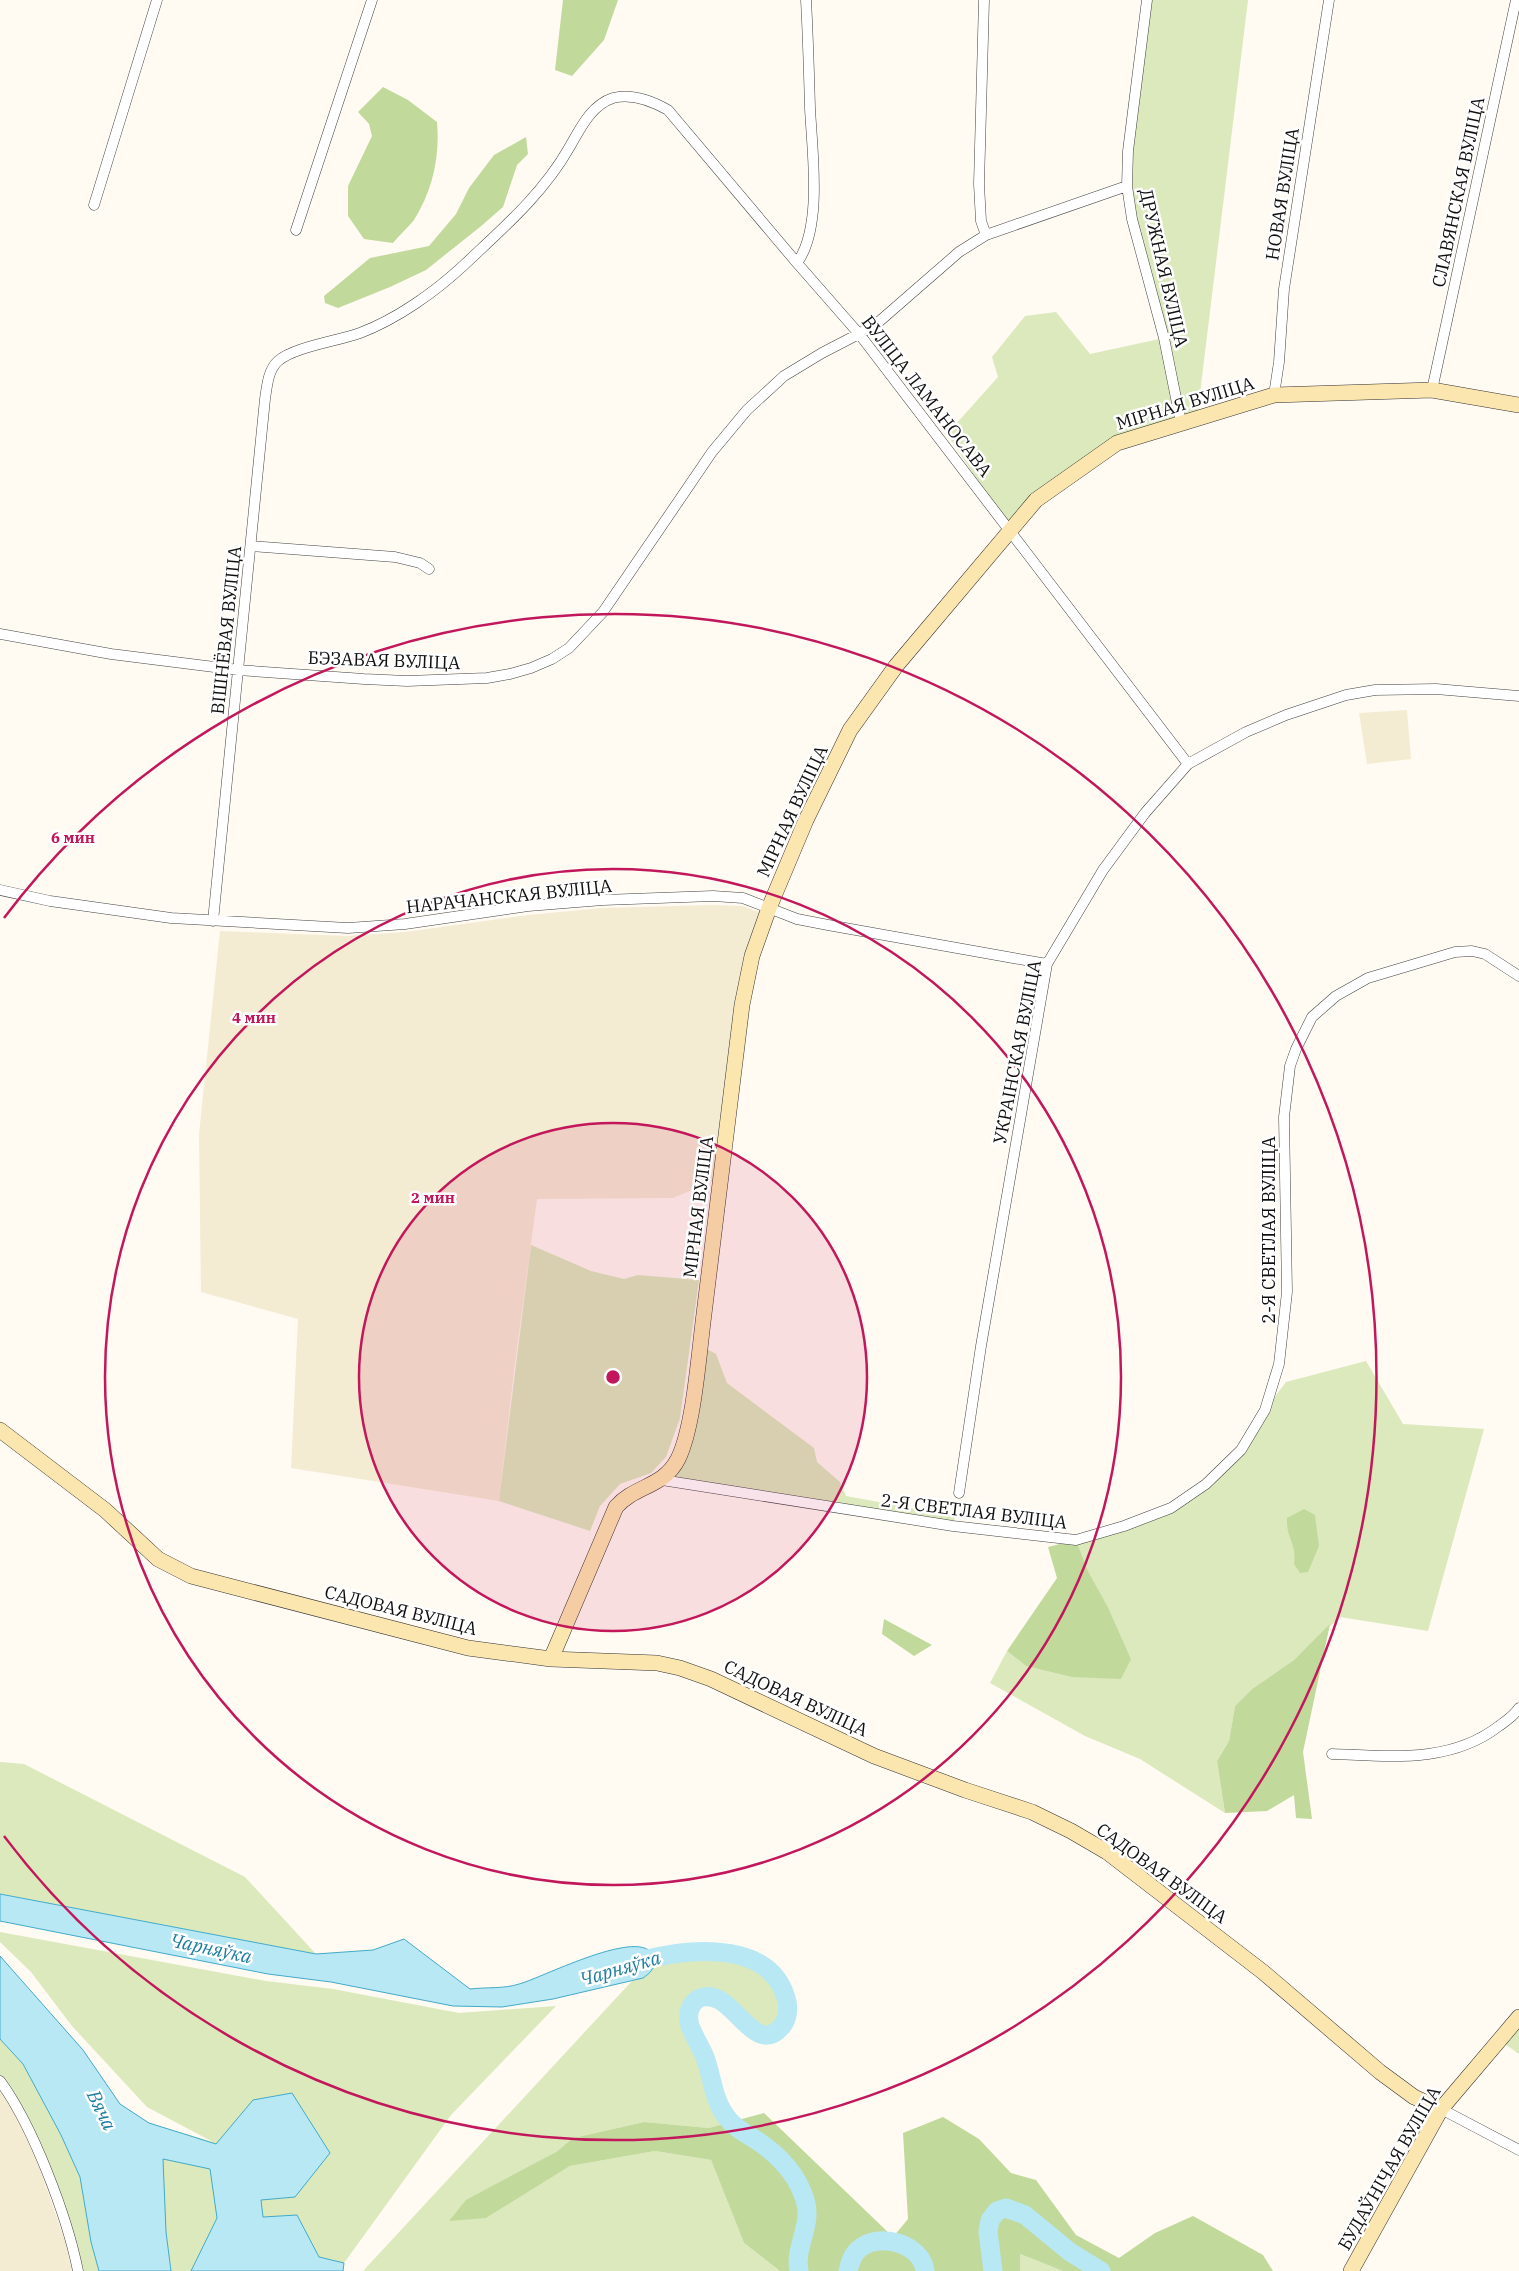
<svg xmlns="http://www.w3.org/2000/svg" width="1519" height="2271" viewBox="0 0 1519 2271" font-family="'IBM Plex Serif',serif">
	<style>
		.farmland { fill: #f4ebd3 }
		.green { fill: #dbe9bc }
		.forest { fill: #c2d99c }
		.water { fill: #b8e8f4; stroke: #42aac9 }
		.lines { fill: none; stroke-linecap: round; stroke-linejoin: round }
		.river { stroke: #b8e8f4; stroke-width: 19 }
		.street-casing { stroke: #424242; stroke-width: 11 }
		.secondary-casing { stroke: #313131; stroke-width: 16 }
		.street { stroke: #fff; stroke-width: 10 }
		.secondary { stroke: #fce6b0; stroke-width: 15 }
		.ring { fill: none; stroke: #c2185b; stroke-width: 2.5 }
		.labels { text-anchor: middle; dominant-baseline: central; stroke-width: 5; stroke-linejoin: round; paint-order: stroke }
		.street-label { font-size: 18px; fill: #0f0f0f; stroke: #fff }
		.water-label { font-size: 19px; font-style: italic; fill: #1c7c9e; stroke: #fff }
		.centre { fill: #c2185b; stroke: #fff; stroke-width: 2.5 }
		.ring-label { font-size: 15px; text-anchor: middle; font-weight: bold; fill: #c2185b; stroke: #fff; stroke-width: 5; stroke-linejoin: round; paint-order: stroke }
	</style>
	<rect width="100%" height="100%" fill="#fffaf2"/>
	<!-- farmland -->
	<path class="farmland" d="M1407 710 1411 759 1367 764 1359 713Z
		M713 905 742 906 762 913 716 1180 673 1198 537 1199 514 1371 499 1501 291 1468 298 1319 201 1292 199 1134 220 931 348 936 405 932 528 915 602 908Z
		M0 2088 10 2103 37 2161 65 2241 72 2271H0Z"/>
	<!-- green -->
	<path class="green" d="M1147 0H1248L1197 418 1117 443 1011 531 947 434 998 377 992 357 1025 316 1056 312 1090 354 1164 338 1127 186Z
		M531 1245 591 1271 624 1279 638 1275 699 1280 680 1418 666 1457 651 1473 620 1484 600 1506 590 1531 499 1501Z
		M700 1345 716 1354 727 1383 814 1448 817 1462 840 1482 846 1496 955 1516 953 1526 662 1480 672 1469Z
		M1366 1361 1403 1424 1484 1429 1428 1631 1340 1617 1294 1660 1252 1689 1235 1706 1229 1741 1217 1761 1225 1813 1140 1759 1085 1736 990 1683 1007 1651 1026 1666 1071 1677 1131 1659 1108 1607 1088 1571 1076 1540 1171 1508 1241 1450 1265 1410 1286 1382Z
		M0 1762 24 1764 245 1877 316 1954 0 1894Z
		M0 1932 266 1981 333 1989 459 2013 556 2006 451 2115 344 2263 343 2271H171L166 2232 120 2104 149 2123 213 2142 147 2107 72 2026 31 1972 0 1942Z
		M686 1951C721 1951 784 1957 787 2003 788 2013 786 2024 778 2031 748 2053 731 1982 698 1998 692 2002 688 2011 688 2018 689 2031 700 2044 704 2056 714 2080 715 2102 730 2123L709 2128 644 2122 573 2138 556 2152 522 2171 486 2218 570 2166 655 2151 711 2160 744 2243 780 2271H363L632 1981 643 1978 654 1965V1957Z
		M1519 2017V2054L1498 2039Z
		M0 2039 23 2064 61 2135 80 2177 91 2242 99 2271H78L56 2199 0 2081Z
		M1020 2254 1063 2271H1020Z"/>
	<!-- forest -->
	<path class="forest" d="M563 0H618L604 40 572 76 555 70Z
		M383 87 408 100 437 122C440 156 433 190 414 220 408 228 399 235 393 243L364 239 348 216V186L372 136 369 124 358 112Z
		M526 137 528 154 517 165 503 207 480 227 426 270 390 287 338 308 325 303 324 296 370 258 429 246 456 214 469 188 494 155Z
		M1304 1509 1315 1515 1319 1546 1308 1572 1300 1573 1294 1564C1297 1542 1286 1540 1287 1518Z
		M1076 1540 1088 1571 1108 1607 1131 1659 1121 1679 1071 1677 1026 1666 1007 1651 1057 1578 1048 1547Z
		M884 1619 932 1645 914 1656 882 1634Z
		M1330 1624 1303 1752 1312 1819 1296 1818 1294 1795 1267 1811 1225 1813 1217 1761 1229 1741 1235 1706 1252 1689 1294 1660Z
		M764 2113 893 2237 908 2219 903 2133 943 2117 979 2139 1011 2173 1036 2180 1076 2235 1119 2258 1155 2233 1193 2216 1263 2255 1273 2271H1063L1020 2254V2271H780L744 2243 711 2160 655 2151 570 2166 486 2218 449 2221 466 2200 556 2152 573 2138 644 2122 709 2128Z"/>
	<!-- water -->
	<path class="water" d="M0 1894 316 1954 373 1950 404 1939 470 1989C486 1987 504 1989 519 1984 540 1979 650 1921 654 1960 655 1969 650 1973 643 1978L553 1999 502 2007 453 2006 331 1982 268 1974 0 1921Z
		M0 1956 83 2050 120 2104 149 2123 216 2144 253 2100 292 2093 330 2153 295 2197 261 2200 263 2217 297 2215 319 2257 344 2263 343 2271H191L217 2218 210 2169 163 2159 166 2232 171 2271H99L91 2242 80 2177 61 2135 23 2064 0 2039Z"/>
	<g class="lines">
		<!-- river -->
		<path class="river" d="M630 1964C676 1950 768 1935 786 1998 789 2007 788 2019 782 2026 754 2059 734 1991 704 1997 698 1998 695 2000 692 2005 688 2011 688 2020 690 2026 694 2037 701 2047 705 2057 713 2079 713 2102 729 2120 735 2128 745 2133 753 2138 777 2153 797 2173 805 2200 813 2225 794 2247 799 2271
			M848 2271C850 2263 852 2255 858 2250 877 2231 922 2243 925 2271
			M993 2271 988 2232 990 2220 997 2211 1006 2208 1025 2215 1070 2252 1101 2271"/>
		<!-- street casing -->
		<g class="street-casing">
			<path id="street" d="M806 0C808 36 809 72 810 108 812 151 823 227 797 263L860 335 1188 764
				M984 0 979 184 981 221 986 235
				M1147 0 1128 151 1127 186 1132 219 1164 338 1181 423
				M94 205 157 0
				M296 230 372 0
				M1432 390 1516 0
				M1274 395 1279 362 1284 289 1329 0
				M251 546 395 557 420 563 429 569
				M0 634 111 654 238 670 364 679 407 681 487 678 510 674 531 668 552 659 569 648 603 612 712 452 747 410 784 376 822 353 874 326 959 252 986 235 1127 186
				M0 890 50 901 171 918 348 928 405 924 528 906 603 900 713 896 743 898 797 919 828 925 1047 964
				M213 921 265 399C267 386 268 370 278 361 294 347 338 341 360 333 397 319 435 292 464 265 502 229 543 194 569 148 580 129 591 105 613 98 632 93 652 101 668 110L797 263
				M662 1480 953 1526 1076 1540 1124 1526 1171 1508 1206 1484 1241 1450 1265 1410 1279 1364 1287 1292 1284 1117 1290 1066 1296 1049 1312 1017 1336 996 1368 978 1455 952 1472 951 1485 954 1519 976
				M959 1493 981 1346 1047 964 1103 870 1145 813 1188 764 1246 732 1286 715 1346 695 1375 690 1436 689 1519 696
				M1332 1754C1389 1756 1450 1764 1499 1726 1506 1721 1514 1716 1519 1708
				M0 2081C33 2126 67 2216 78 2271
				M1441 2109 1519 2150"/>
		</g>
		<!-- secondary casing -->
		<g class="secondary-casing">
			<path id="secondary" d="M0 1430 105 1510 158 1559 191 1576 468 1648 551 1659 657 1663 680 1668 711 1679 874 1756 965 1790 1032 1812 1071 1831 1107 1852 1263 1972 1380 2072 1414 2097 1441 2109
				M551 1659 616 1507C635 1485 663 1488 678 1459 694 1427 699 1352 704 1314 717 1211 729 1108 742 1005L752 956 769 908 806 820 850 730 896 666 1036 500 1117 443 1274 395 1432 390 1519 405
				M1351 2271 1441 2109 1519 2017"/>
		</g>
		<!-- street -->
		<use href="#street" class="street"/>
		<!-- secondary -->
		<use href="#secondary" class="secondary"/>
	</g>
	<!-- distance rings -->
	<circle cx="613" cy="1377" r="254" fill="#c2185b" fill-opacity=".12"/>
	<g class="ring">
		<circle cx="613" cy="1377" r="254"/>
		<circle cx="613" cy="1377" r="508"/>
		<path d="M4 918A763 763 0 1 1 4 1836"/>
	</g>
	<g class="labels">
		<!-- street labels -->
		<g class="street-label">
			<text transform="translate(1458 192) rotate(-78)">СЛАВЯНСКАЯ ВУЛІЦА</text>
			<text transform="translate(1282 194) rotate(-81)">НОВАЯ ВУЛІЦА</text>
			<text transform="translate(1164 268) rotate(77)">ДРУЖНАЯ ВУЛІЦА</text>
			<text transform="translate(927 396) rotate(52)">ВУЛІЦА ЛАМАНОСАВА</text>
			<text transform="translate(1185 403) rotate(-17)">МІРНАЯ ВУЛІЦА</text>
			<text transform="translate(226 630) rotate(-84)">ВІШНЁВАЯ ВУЛІЦА</text>
			<text transform="translate(384 660) rotate(2)">БЭЗАВАЯ ВУЛІЦА</text>
			<text transform="translate(792 811) rotate(-65)">МІРНАЯ ВУЛІЦА</text>
			<text transform="translate(509 896) rotate(-6)">НАРАЧАНСКАЯ ВУЛІЦА</text>
			<text transform="translate(1017 1052) rotate(-79)">УКРАІНСКАЯ ВУЛІЦА</text>
			<text transform="translate(698 1207) rotate(-83)">МІРНАЯ ВУЛІЦА</text>
			<text transform="translate(1268 1230) rotate(-90)">2-Я СВЕТЛАЯ ВУЛІЦА</text>
			<text transform="translate(974 1511) rotate(7)">2-Я СВЕТЛАЯ ВУЛІЦА</text>
			<text transform="translate(401 1610) rotate(14)">САДОВАЯ ВУЛІЦА</text>
			<text transform="translate(796 1698) rotate(25)">САДОВАЯ ВУЛІЦА</text>
			<text transform="translate(1162 1873) rotate(36)">САДОВАЯ ВУЛІЦА</text>
			<text transform="translate(1389 2168) rotate(-60)">БУДАЎНІЧАЯ ВУЛІЦА</text>
		</g>
		<!-- water labels -->
		<g class="water-label">
			<text transform="translate(211 1948) rotate(12)">Чарняўка</text>
			<text transform="translate(620 1968) rotate(-16)">Чарняўка</text>
			<text transform="translate(102 2110) rotate(64)">Вяча</text>
		</g>
	</g>
	<circle cx="613" cy="1377" r="8" class="centre"/>
	<g class="ring-label">
		<text x="73" y="843">6 мин</text>
		<text x="254" y="1023">4 мин</text>
		<text x="433" y="1203">2 мин</text>
	</g>
</svg>
